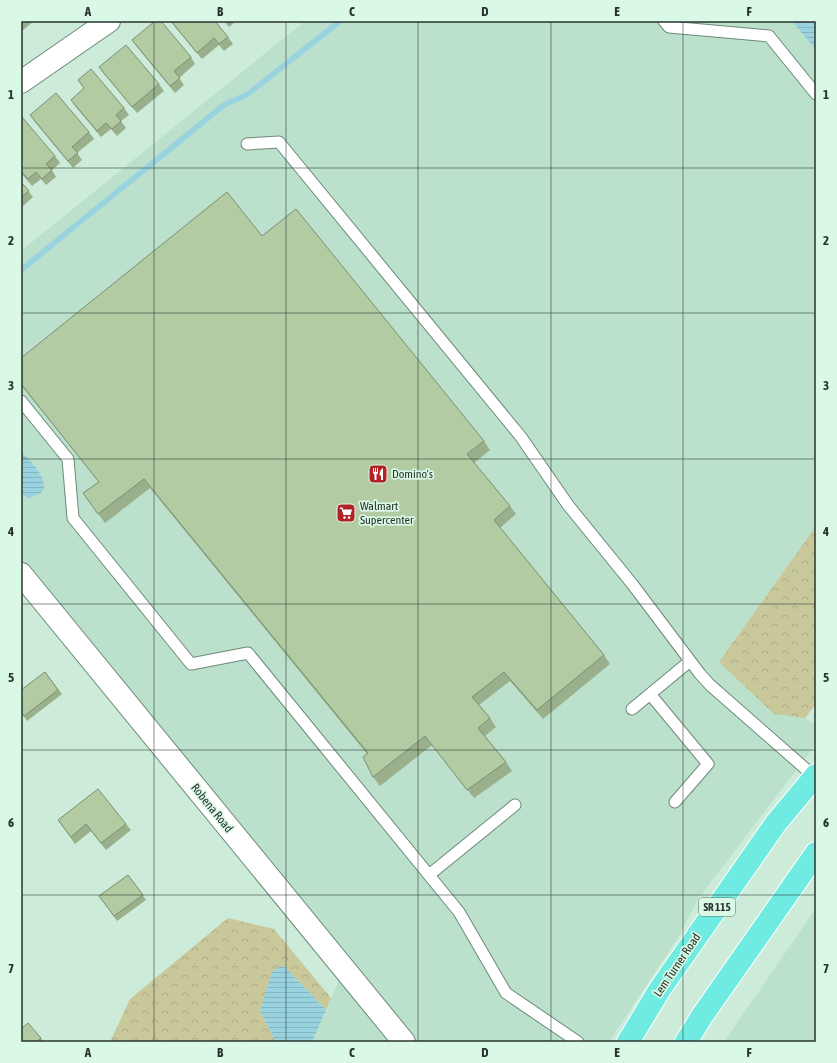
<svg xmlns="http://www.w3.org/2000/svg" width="837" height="1063" viewBox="0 0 837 1063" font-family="'Asap Condensed',sans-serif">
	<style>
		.built { fill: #bbe0cb }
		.forest { fill: url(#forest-crowns) }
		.water { fill: url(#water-rules) }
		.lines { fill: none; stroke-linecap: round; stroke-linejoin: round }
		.stream { stroke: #9ad3e0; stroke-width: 5.5 }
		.lane-casing { stroke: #6d8979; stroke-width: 13 }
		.street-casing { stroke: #6d8979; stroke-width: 24 }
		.primary-casing { stroke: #fff; stroke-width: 24 }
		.lane { stroke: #fff; stroke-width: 11 }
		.street { stroke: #fff; stroke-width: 22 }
		.primary { stroke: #70ebe2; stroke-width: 22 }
		.wall { fill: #9aaf8c }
		.building { fill: #b3cba3; stroke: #7d8e72 }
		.grid { fill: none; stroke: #27332c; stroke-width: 1; stroke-opacity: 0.55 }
		.labels { text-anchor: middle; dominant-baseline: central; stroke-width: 3.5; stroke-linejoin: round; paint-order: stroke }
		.shield { fill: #daf8e6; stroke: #5d6e64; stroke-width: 1 }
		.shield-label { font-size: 11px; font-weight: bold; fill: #27332c }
		.poi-label { font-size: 12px; fill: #27332c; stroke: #daf8e6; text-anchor: start }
		.street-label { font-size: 12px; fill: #27332c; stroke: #daf8e6 }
		.neatline { fill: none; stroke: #27332c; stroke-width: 1.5 }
		.grid-label { font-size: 13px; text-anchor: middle; font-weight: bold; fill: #27332c }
	</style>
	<defs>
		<pattern id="forest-crowns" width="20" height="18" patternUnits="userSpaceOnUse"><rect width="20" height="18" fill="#c9c89b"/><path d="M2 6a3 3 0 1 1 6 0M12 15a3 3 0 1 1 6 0" fill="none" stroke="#adac86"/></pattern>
		<pattern id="water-rules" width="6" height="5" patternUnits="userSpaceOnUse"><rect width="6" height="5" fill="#9ad3e0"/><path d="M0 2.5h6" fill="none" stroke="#85b6c0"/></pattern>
	</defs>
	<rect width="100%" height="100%" fill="#cdebd9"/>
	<!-- built -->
	<path class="built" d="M305 21H816V526L719 662 774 714 805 718 816 725V744L698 899 679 936 609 1042H312L340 978 21 588V251Z
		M816 908V1042H724Z"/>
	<!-- forest -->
	<path class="forest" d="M816 526V704L805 718 774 714 719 662Z
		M228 918 274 929 331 998 326 1010 283 965 260 1010 276 1042H110L130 999Z"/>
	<!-- water -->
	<path class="water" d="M792 21H816V50Z
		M21 451C30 461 44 473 44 488L41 493 29 498 21 494Z
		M283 965 326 1010 312 1042H276L260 1011 272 972Z"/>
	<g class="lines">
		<!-- stream -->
		<path class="stream" d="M21 270 224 105 248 94 340 21"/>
		<!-- lane casing -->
		<g class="lane-casing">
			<path id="lane" d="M664 21 669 27 769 36 816 94
				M247 144 279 142 521 437 568 505 633 585 700 674 710 685 816 778
				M21 401 68 459 73 518 191 664 248 653 459 912 506 993 578 1042
				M650 694 708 764 675 802
				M632 709 690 661
				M429 875 515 805"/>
		</g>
		<!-- street casing -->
		<g class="street-casing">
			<path id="street" d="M21 82 109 21
				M21 574 404 1042"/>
		</g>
		<!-- primary casing -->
		<g class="primary-casing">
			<path id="primary" d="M628 1042 660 989 776 823 816 775
				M686 1042 702 1016 816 853"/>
		</g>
		<!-- lane -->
		<use href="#lane" class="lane"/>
		<!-- street -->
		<use href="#street" class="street"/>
		<!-- primary -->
		<use href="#primary" class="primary"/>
	</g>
	<!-- wall -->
	<path class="wall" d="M21 21H34L21 32Z
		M170 21H215L228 37 233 44 224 51 219 45 202 59Z
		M224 21H236L229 27Z
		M132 40 191 57 195 64 179 78 184 85 175 93 137 47Z
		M99 67 159 84 164 91 137 113 104 74Z
		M78 80 124 108 129 115 121 121 126 128 117 136 111 129 101 137 75 106 71 100 84 88Z
		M30 115 89 132 94 139 77 153 82 160 73 168 35 122Z
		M21 118 55 156 60 163 52 170 56 177 46 185 41 179 32 186 21 173Z
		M21 182 33 197 23 206 21 203Z
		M262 236 484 441 490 450 474 463 510 506 516 514 500 528 604 655 610 664 543 719 510 681 479 705 490 718 496 727 485 736 506 762 512 771 474 798 432 745 380 786 373 777 367 754 150 488 105 523 83 493 99 482 21 385V358Z
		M45 672 62 694 27 721 21 712Z
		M58 820 126 824 131 830 106 850 91 831 75 844Z
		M128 875 146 900 117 921 99 896Z
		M41 1038 44 1042H21Z"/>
	<!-- building -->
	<path class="building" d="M155 21H161L191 57 174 71 180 78 170 86 132 40Z
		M171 21H215L228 37 219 44 214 38 197 53Z
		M126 45 159 84 132 107 99 67Z
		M91 69 124 108 116 115 121 121 112 129 106 123 97 131 71 100 84 88 78 80Z
		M56 93 89 132 72 147 78 153 68 161 30 115Z
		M22 117 55 156 46 164 52 170 42 179 36 172 28 179 21 171V118Z
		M21 182 29 191 21 197Z
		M227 192 262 236 296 209 484 441 467 454 510 506 494 520 604 655 537 710 504 672 472 697 490 718 478 728 506 762 467 790 425 736 373 777 363 757 368 753 144 479 98 514 83 493 99 482 21 384V358Z
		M45 672 58 690 24 716 21 712V690Z
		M98 789 126 824 101 843 86 824 71 837 58 820Z
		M128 875 143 895 114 916 99 896Z
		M28 1023 41 1038 36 1042H21V1029Z"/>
	<!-- grid -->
	<path class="grid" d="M154 21V1042M286 21V1042M418 21V1042M551 21V1042M683 21V1042M21 168H816M21 313H816M21 459H816M21 604H816M21 750H816M21 895H816"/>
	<!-- icons -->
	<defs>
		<g id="restaurant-square" transform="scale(1)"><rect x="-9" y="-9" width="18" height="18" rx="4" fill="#b32227" stroke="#daf8e6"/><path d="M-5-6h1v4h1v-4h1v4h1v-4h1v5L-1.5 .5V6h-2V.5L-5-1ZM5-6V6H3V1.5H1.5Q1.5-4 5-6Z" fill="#fff"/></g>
		<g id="supermarket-square" transform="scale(1)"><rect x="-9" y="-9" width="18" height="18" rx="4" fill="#b32227" stroke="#daf8e6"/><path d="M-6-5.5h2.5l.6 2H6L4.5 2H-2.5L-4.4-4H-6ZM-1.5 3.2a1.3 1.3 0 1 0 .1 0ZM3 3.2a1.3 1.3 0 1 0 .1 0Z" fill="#fff"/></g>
	</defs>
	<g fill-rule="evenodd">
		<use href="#restaurant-square" x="378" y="474"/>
		<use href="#supermarket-square" x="346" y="513"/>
	</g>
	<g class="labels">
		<!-- shield labels -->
		<rect class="shield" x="699" y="898" width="36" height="18" rx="3"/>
		<g class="shield-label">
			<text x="717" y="907">SR 115</text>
		</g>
		<!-- poi labels -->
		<g class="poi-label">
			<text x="392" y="474">Domino's</text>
			<text x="360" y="506">Walmart<tspan x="360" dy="14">Supercenter</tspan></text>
		</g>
		<!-- street labels -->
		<g class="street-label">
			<text transform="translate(212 808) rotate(51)">Robena Road</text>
			<text transform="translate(677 965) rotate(-56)">Lem Turner Road</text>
		</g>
	</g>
	<!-- border -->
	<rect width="837" height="1063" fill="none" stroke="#daf8e6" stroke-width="44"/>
	<rect x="22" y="22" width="793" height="1019" class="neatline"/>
	<g class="grid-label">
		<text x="88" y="16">A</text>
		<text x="220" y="16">B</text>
		<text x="352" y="16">C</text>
		<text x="485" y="16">D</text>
		<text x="617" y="16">E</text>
		<text x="749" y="16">F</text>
		<text x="11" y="99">1</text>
		<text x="826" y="99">1</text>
		<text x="11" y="245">2</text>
		<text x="826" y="245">2</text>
		<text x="11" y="390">3</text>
		<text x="826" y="390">3</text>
		<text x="11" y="536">4</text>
		<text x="826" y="536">4</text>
		<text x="11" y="682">5</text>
		<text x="826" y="682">5</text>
		<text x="11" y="827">6</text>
		<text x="826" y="827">6</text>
		<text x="11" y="973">7</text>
		<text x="826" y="973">7</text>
		<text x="88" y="1057">A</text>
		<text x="220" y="1057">B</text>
		<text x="352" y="1057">C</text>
		<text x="485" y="1057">D</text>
		<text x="617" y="1057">E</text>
		<text x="749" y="1057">F</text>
	</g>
</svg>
